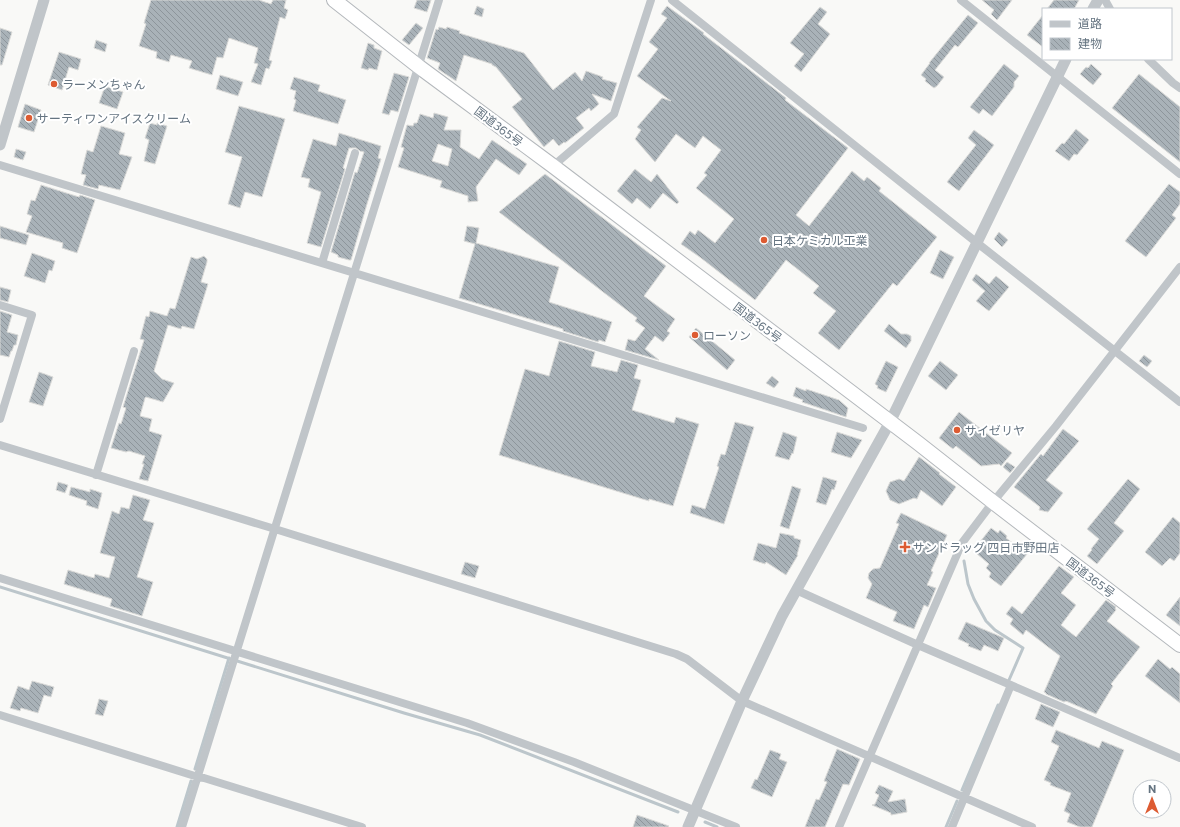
<svg xmlns="http://www.w3.org/2000/svg" width="1180" height="827" viewBox="0 0 1180 827" font-family="Commissioner,'Noto Sans JP',sans-serif">
	<style>
		.lines { fill: none; stroke-linecap: round; stroke-linejoin: round }
		.stream { stroke: #bcc6cb; stroke-width: 3 }
		.building { fill: url(#building-back-hatch); stroke: #dbdbd9; fill-rule: evenodd }
		.trunk-casing { stroke: #b4b8bc; stroke-width: 16 }
		.minor { stroke: #c0c5c9; stroke-width: 8 }
		.tertiary { stroke: #c0c5c9; stroke-width: 11 }
		.trunk { stroke: #fff; stroke-width: 14 }
		.poi-dot { fill: #dd5b32; stroke: #fff; stroke-width: 1.5 }
		.labels { text-anchor: middle; dominant-baseline: central; stroke-width: 4; stroke-linejoin: round; paint-order: stroke }
		.poi-label { font-size: 12px; fill: #657481; stroke: #fff; text-anchor: start }
		.street-label { font-size: 12px; fill: #657481; stroke: #fff }
	</style>
	<defs>
		<pattern id="building-back-hatch" width="6" height="6" patternUnits="userSpaceOnUse"><rect width="6" height="6" fill="#a9b2b8"/><path d="M-1 5l2 2M0 0l6 6M5-1l2 2" fill="none" stroke="#8d959b"/></pattern>
	</defs>
	<rect width="100%" height="100%" fill="#f9f9f7"/>
	<g class="lines">
		<!-- stream -->
		<path class="stream" d="M964 561 968 584 974 599 986 621 995 630 1023 648 1009 680
			M0 587 404 713 480 735 678 812
			M195 769 229 658
			M962 790 998 705
			M705 822 717 827
			M177 827 191 781
			M946 827 957 801"/>
	</g>
	<!-- building -->
	<path class="building" d="M151 0H259L271 4 273 0H286L284 8 288 10 285 19 280 17 269 60 272 61 269 69 266 68 261 85 251 82 258 64 254 63 258 48 229 38 223 58 217 57 212 75 189 68 192 61 171 55 169 62 156 58 157 52 139 46 146 24 144 23Z
		M417 0H431L427 12 414 8Z
		M982 0H1012L997 20 991 14 994 10Z
		M1054 0H1079L1074 9H1047Z
		M477 6 484 9 482 17 474 14Z
		M667 6 704 33 703 34 786 98 785 100 848 148 796 215 809 226 852 171 864 181 867 177 881 188 879 191 937 237 897 286 893 283 839 350 818 333 836 311 813 293 819 286 786 260 755 300 701 258 681 244 690 231 695 235 698 230 715 243 734 219 696 188 707 175 704 173 721 150 703 136 695 148 676 134 655 162 635 139 641 130 637 127 662 98 671 101 637 76 658 49 649 42 667 18 661 14Z
		M820 7 827 12 818 24 830 34 801 72 794 66 804 54 790 43Z
		M968 15 978 23 958 47 955 45 935 70 944 77 937 86 934 88 925 81 926 79 921 75 930 63H929Z
		M1043 15V47L1027 35Z
		M416 23 423 28 409 45 402 40Z
		M439 27 446 29 447 27 460 31 459 33 524 53 553 90 575 72 582 81 586 71 603 77 602 79 617 83 611 101 592 94 599 104 591 111 589 108 576 118 584 128 565 143 564 142 559 146 553 139 544 147 512 107 522 99 496 67 492 65V64L464 55 456 81 438 69 440 63 427 58 436 29 438 30Z
		M0 28 12 32 2 65H0Z
		M96 40 107 44 105 52 94 48Z
		M368 43 374 45V48L382 51 377 70 369 68 368 70 361 68Z
		M59 52 81 59 78 70 69 67 62 90 48 85Z
		M1004 64 1019 76 1014 82V87L992 116 983 109 979 114 970 107Z
		M1091 64 1102 74 1093 85 1080 74 1086 67 1088 68Z
		M394 73 409 77 398 112 391 110 389 115 382 113Z
		M1139 74 1180 107V162L1112 108Z
		M220 75 243 82 238 96 216 89Z
		M294 77 320 85 318 91 346 100 338 124 293 111 296 100 294 99 296 91 290 89Z
		M105 86 123 92 117 109 99 103Z
		M25 104 41 110 34 132 18 127Z
		M239 106 285 119 262 197 245 192 240 208 228 204 242 157 225 152Z
		M434 113 448 117 444 130H461L460 147 479 159 492 140 527 164 519 175 496 159 476 187 478 201 468 202V196L440 187 442 181 398 167 404 148 401 147 407 125 413 126 414 123H417L420 114 433 118ZM438 144 452 149 448 166 432 161Z
		M150 123 157 125V123L167 126 155 164 144 161 149 140 145 138Z
		M101 126 125 133 119 154 132 157 120 190 99 185 98 189 83 185 86 175 81 174 87 150 93 152Z
		M1076 129 1089 140 1077 155 1074 154 1069 161 1055 151 1062 143 1064 144Z
		M974 130 994 145 959 191 947 182 976 145 968 138Z
		M339 133 381 146 378 158 381 159 367 204 351 260H349L338 257V255L331 252 355 172 357 173 364 152 360 151 356 148H349L343 168 345 169 321 247 307 243 321 192 308 187 310 179 301 177 313 139 336 146Z
		M16 149 26 152 23 160 14 157Z
		M635 169 651 182 657 174 679 202 677 204 663 193 650 209 637 198 632 204 617 191Z
		M545 174 666 266 644 296 675 319 667 331 670 333 663 342 655 336 645 349 659 360 625 350 628 339 635 341 645 328 635 321 637 318 499 212Z
		M1169 184 1180 192V204L1172 215 1176 218 1146 257 1125 241Z
		M41 185 79 197 80 195 95 200 77 253 62 248 63 243 26 232 32 216 27 214 31 200 35 201Z
		M0 226 29 235 26 245 0 238Z
		M467 226 479 228 476 243 559 267 549 302 612 322 605 342 599 340 598 342 563 331V329L459 298 475 244 464 241Z
		M999 232 1008 240 1002 247 994 239Z
		M940 250 954 257 943 279 930 273Z
		M32 253 55 261 52 271 49 270 45 283 24 276Z
		M204 256 207 259V262L201 282 208 284 194 329 182 326 181 329 168 325 154 371 162 379 174 383 163 402 146 397 145 398 140 416 152 419 149 431 162 435 148 481 139 479 144 464H142L145 456 129 451 126 452 111 448 119 423 121 424 126 408 123 407 144 340 140 339 146 316 149 317 150 311 167 316 170 308 175 309 191 257 197 259Z
		M976 274 989 284 996 276 1009 287 989 311 976 301 985 291 972 280Z
		M0 287 11 290 8 302 0 300Z
		M0 311 12 315 7 332 18 335 16 345H14L12 351H11L9 357 0 355Z
		M889 324 901 334H907L911 336V341L906 348 884 331Z
		M696 328 735 360 727 370 689 337Z
		M559 341 595 352 591 366 617 372 621 360 638 365 634 378 641 380 632 410 674 423 676 417 699 424 673 506 649 499V501L499 455 525 369 549 376Z
		M1144 355 1152 361 1147 367 1139 361Z
		M886 361 898 367 886 392 877 388 878 386 875 384Z
		M940 361 958 375 946 390 928 376Z
		M39 372 53 377 43 406 29 402Z
		M772 376 779 382 774 388 766 383Z
		M796 387 806 391V389L839 400 848 408 846 417 802 402 803 400 793 396Z
		M959 412 1012 453 1001 466 999 464 981 466 956 446 953 449 939 438Z
		M735 422 754 427 724 524 690 513 692 505 705 509 719 467 717 466 721 454 725 455Z
		M1063 429 1079 441 1046 480 1063 493 1048 512 1039 510 1040 507 1014 487 1041 454 1043 456Z
		M783 432 797 437 793 454 792 453 789 460 775 456Z
		M837 432 862 440 851 458 831 452Z
		M919 457 940 473 939 474 956 487 942 506 921 490 917 499 914 498 899 504 890 500 886 491 890 482 899 479 904 481Z
		M1007 462 1015 467 1010 473 1003 467Z
		M823 477 837 481 834 490 832 489 826 505 816 502Z
		M1128 479 1140 489 1114 523 1124 531 1097 564 1087 556 1092 550 1091 549 1099 539 1087 529Z
		M58 482 68 485 65 493 56 490Z
		M792 486 801 489 789 529 780 526Z
		M71 487 90 492V489L102 493 98 509 86 505 87 501 69 495Z
		M133 495 150 500 143 520 154 523 137 577 153 582 142 616 110 606 112 599 64 584 68 570 94 578 95 574 109 578 115 557 100 553 112 511 119 514 121 507 129 509Z
		M901 513 947 535 931 571 933 572 927 585 936 588 928 607 924 605 914 629 893 621 897 612 866 598 872 584 868 578 869 573 873 569 880 568 899 524 896 523Z
		M1173 517 1180 523V553L1174 561 1170 558 1162 566 1145 552Z
		M991 528 998 533 1000 530 1007 536 1006 538 1027 554 1001 586 989 577 991 573 986 568 989 564 976 553 978 550 976 547Z
		M780 533 794 536V538L801 540 797 555H798L786 575 766 562 765 564 753 560 758 543 776 548Z
		M465 562 479 566 475 578 461 574Z
		M1059 566 1074 577 1061 593 1076 605 1061 625 1076 637 1106 600 1116 607 1115 608 1116 610 1107 621 1140 647 1111 684 1113 686 1096 714 1066 701 1064 702 1046 694V693L1044 692 1060 656 1026 630 1023 635 1010 624 1013 619 1006 614 1012 606 1022 614Z
		M1180 597V626L1166 615Z
		M966 622 1004 638 998 651 984 645 981 651 968 646 969 644 958 639Z
		M1158 659 1170 669 1172 667 1180 674V703L1145 676Z
		M32 681 54 687 51 697 44 695 38 713 21 708 20 711 10 708 18 686 29 690Z
		M99 699 108 701 103 716 95 714Z
		M1041 704 1060 712 1053 727 1035 719Z
		M1056 730 1099 748 1102 741 1124 750 1092 827H1080L1067 822 1070 814 1064 811 1071 793 1050 785 1051 783 1044 780 1059 746 1051 742Z
		M837 749 860 759 849 785 843 784 825 827H805L816 799 819 800 827 782 824 781Z
		M770 750 781 754 779 759 787 762 772 797 751 788 755 779 757 780Z
		M879 785 893 791 888 802 905 799 907 812 891 815V813L872 805 875 804 879 795 875 793Z
		M637 815 669 826 668 827H633Z"/>
	<g class="lines">
		<!-- trunk casing -->
		<g class="trunk-casing">
			<path id="trunk" d="M334 0 418 66 553 166 918 443 993 502 1180 645"/>
		</g>
		<!-- minor -->
		<path class="minor" d="M672 0 976 242 1180 402
			M961 0 1180 174
			M1105 0 1110 9
			M1148 59 1173 83 1180 88
			M0 165 863 428
			M553 166 614 114 651 0
			M322 263 355 153
			M0 305 32 315 0 419
			M0 445 275 529 676 654 687 659 742 701 1032 827
			M96 475 134 351
			M0 578 467 723 574 762 736 827
			M796 590 918 645 1180 758
			M0 715 198 777 204 778 362 827
			M182 827 439 0
			M839 827 962 543 993 502 1056 426 1180 267
			M952 827 1011 685"/>
		<!-- tertiary -->
		<path class="tertiary" d="M1093 9 1098 0
			M0 145 44 0
			M688 827 742 701 782 616 890 422 1066 59"/>
		<!-- trunk -->
		<use href="#trunk" class="trunk"/>
	</g>
	<!-- markers -->
	<g class="poi-dot">
		<circle cx="54" cy="84" r="4"/>
		<circle cx="29" cy="118" r="4"/>
		<circle cx="764" cy="240" r="4"/>
		<circle cx="695" cy="335" r="4"/>
		<circle cx="957" cy="430" r="4"/>
		<path d="M903 541h4v4h4v4h-4v4h-4v-4h-4v-4h4z"/>
	</g>
	<g class="labels">
		<!-- poi labels -->
		<g class="poi-label">
			<text x="62" y="84">ラーメンちゃん</text>
			<text x="37" y="118">サーティワンアイスクリーム</text>
			<text x="772" y="240">日本ケミカル工業</text>
			<text x="703" y="335">ローソン</text>
			<text x="965" y="430">サイゼリヤ</text>
			<text x="913" y="547">サンドラッグ 四日市野田店</text>
		</g>
		<!-- street labels -->
		<g class="street-label">
			<text transform="translate(499 126) rotate(37)">国道365号</text>
			<text transform="translate(758 322) rotate(37)">国道365号</text>
			<text transform="translate(1091 577) rotate(37)">国道365号</text>
		</g>
	</g>
	<!-- legend -->
	<rect x="1042" y="8" width="130" height="52" fill="#ffffff" stroke="#c1c7cd"/>
	<rect x="1050" y="21" width="20" height="6" fill="#c0c5c9" stroke="#c1c7cd"/>
	<text x="1078" y="28" font-size="12" fill="#657481">道路</text>
	<rect x="1050" y="38" width="20" height="12" fill="url(#building-back-hatch)" stroke="#c1c7cd"/>
	<text x="1078" y="48" font-size="12" fill="#657481">建物</text>
	<!-- north arrow -->
	<g transform="translate(1152 799)"><circle r="19" fill="#ffffff" stroke="#c1c7cd"/>
	<path d="M0-3L7 15L0 10L-7 15Z" fill="#dd5b32"/>
	<text y="-6" font-size="11" font-weight="bold" text-anchor="middle" fill="#657481">N</text>
	</g>
</svg>
